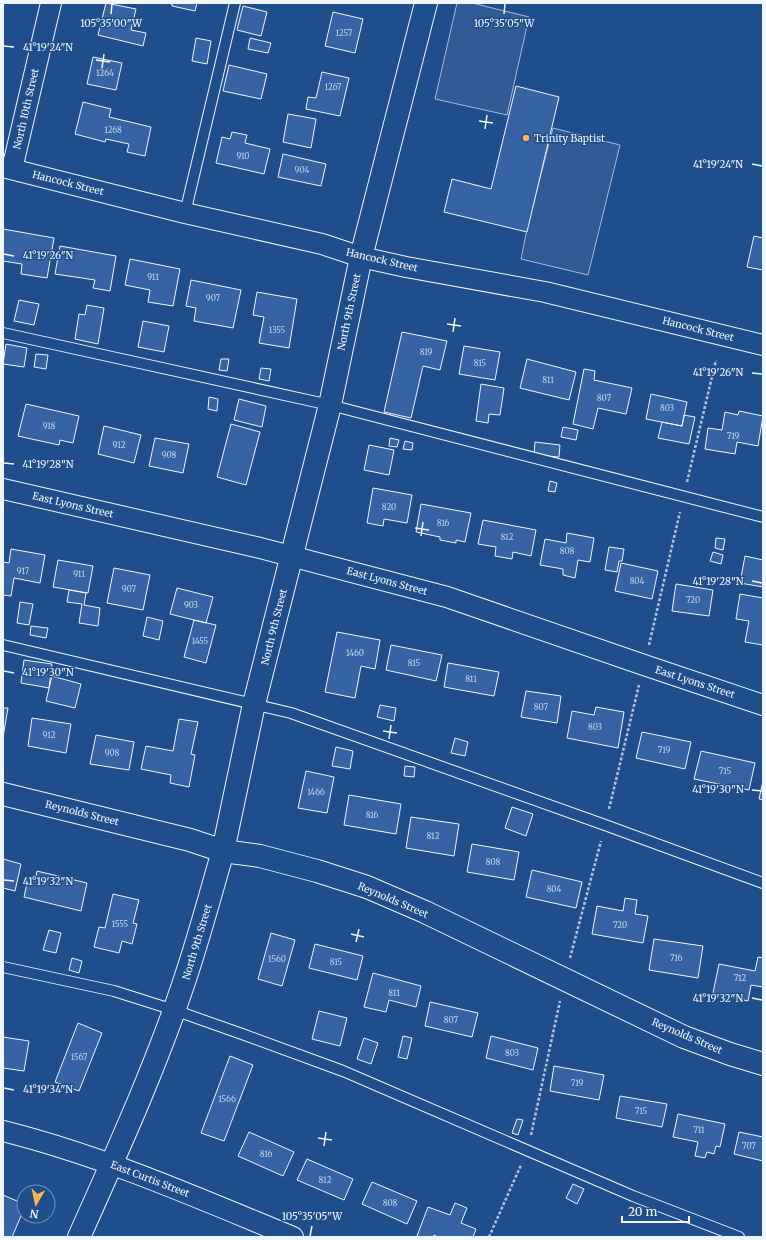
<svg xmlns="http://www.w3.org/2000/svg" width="766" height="1240" viewBox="0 0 766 1240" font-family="Merriweather,serif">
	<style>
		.parking { fill: #305b95; stroke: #a8bbd7 }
		.building { fill: #3563a3; stroke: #f2f6ff }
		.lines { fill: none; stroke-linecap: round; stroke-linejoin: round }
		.service-casing { stroke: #f2f6ff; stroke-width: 12 }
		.minor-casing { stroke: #f2f6ff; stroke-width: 22 }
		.tertiary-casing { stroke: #f2f6ff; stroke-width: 24 }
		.secondary-casing { stroke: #f2f6ff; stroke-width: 24 }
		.path { stroke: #b3c4dc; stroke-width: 2.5; stroke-dasharray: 3 2; stroke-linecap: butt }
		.service { stroke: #1f4e8c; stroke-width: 10 }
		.minor { stroke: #1f4e8c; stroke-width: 20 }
		.tertiary { stroke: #1f4e8c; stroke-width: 22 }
		.secondary { stroke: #1f4e8c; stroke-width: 22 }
		.ticks { fill: none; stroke: #f2f6ff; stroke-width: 1.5 }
		.poi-dot { fill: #ffb74d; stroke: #1f4e8c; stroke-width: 1.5 }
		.labels { text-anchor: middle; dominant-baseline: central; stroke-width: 3; stroke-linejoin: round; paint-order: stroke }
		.number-label { font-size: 8px; fill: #c3d1e8 }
		.street-label { font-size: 10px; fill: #f2f6ff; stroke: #1f4e8c }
		.poi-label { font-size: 10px; fill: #f2f6ff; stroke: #1f4e8c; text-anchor: start }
		.ticks-label { font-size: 10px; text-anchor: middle; fill: #f2f6ff; stroke: #1f4e8c; stroke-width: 3; stroke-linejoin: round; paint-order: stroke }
	</style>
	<rect width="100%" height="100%" fill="#1f4e8c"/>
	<!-- parking -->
	<path class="parking" d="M457 3H472L529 17 507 115 435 99Z
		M553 128 620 145 588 275 521 259 528 224Z"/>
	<!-- building -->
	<path class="building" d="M106 3 136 9 131 30 146 33 143 46 98 35Z
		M172 3H197L195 11 172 6Z
		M243 6 267 12 261 36 237 30Z
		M333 12 363 19 355 53 325 46Z
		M196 38 211 41 207 64 192 61Z
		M250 38 271 43 268 53 248 49Z
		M93 57 122 63 116 90 87 84Z
		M229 65 267 74 261 99 223 91Z
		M322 72 349 78 340 116 306 109 308 97 316 98Z
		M516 86 559 97 527 232 444 212 452 179 491 189Z
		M83 102 111 109 109 117 151 127 145 156 127 152 129 144 106 139 105 142 75 134Z
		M288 114 316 119 311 148 283 142Z
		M232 132 247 135 245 143 270 149 264 174 216 163 222 137 230 139Z
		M283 154 326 164 321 186 278 177Z
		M3 229 54 238 47 278 21 274 22 264 3 261Z
		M754 236 763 238V270L747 267Z
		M60 246 116 256 110 291 93 288 95 280 55 274Z
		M130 259 180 269 173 306 148 302 150 290 125 285Z
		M191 280 241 290 233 328 194 321 196 308 186 306Z
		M257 292 297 299 289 348 259 343 264 317 253 315Z
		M19 300 39 304 34 325 14 321Z
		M87 305 104 308 98 344 75 339 79 314 85 315Z
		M143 321 169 326 164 352 138 347Z
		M402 332 447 341 440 370 423 366 411 418 384 412Z
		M6 344 27 348 24 367 3 364Z
		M464 346 500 352 495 380 459 374Z
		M36 354 48 355 46 369 34 367Z
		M221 359H229L227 371 219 370Z
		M527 359 576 372 569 400 520 388Z
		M261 368 271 369 269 381 259 379Z
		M584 369 595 371 594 380 632 388 626 414 598 408 593 429 573 424Z
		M481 384 504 388 500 415 489 414 488 423 476 421Z
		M651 394 687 402 682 426 646 419Z
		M209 397 218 399 217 411 208 409Z
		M239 399 266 406 262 427 234 420Z
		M26 404 79 416 73 443 60 440 59 445 18 436Z
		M739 411 763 416 758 446 737 442 735 454 705 449 708 428 722 430 725 412 738 415Z
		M684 415 695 417 689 444 658 438 662 422 682 426Z
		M231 424 260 432 246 485 217 477Z
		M104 426 141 435 134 463 98 454Z
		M563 427 578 430 576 440 561 437Z
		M155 438 189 444 183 473 149 466Z
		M390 438 399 440 397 447 389 446Z
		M405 441 413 443 412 450 403 449Z
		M535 442 560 445 559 457 534 455Z
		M369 445 394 450 389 475 364 470Z
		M550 481 557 483 555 492 548 491Z
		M373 488 412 495 407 523 384 519 383 526 367 523Z
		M421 504 471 513 465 542 456 540V543L440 540V537L416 532Z
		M483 520 536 530 531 556 513 552 512 559 495 556 496 547 478 544Z
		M567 533 594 538 590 562 578 560 575 578 563 575V569L540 565 545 539 566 543Z
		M716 538 725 539 723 550 715 548Z
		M609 547 624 549 622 561H619L617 572 605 570Z
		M11 549 45 555 40 583 14 578 11 596 3 595V562L9 563Z
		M713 552 723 555 721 564 710 561Z
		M745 556 763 560V587L740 583Z
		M58 560 93 566 88 593 53 587Z
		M621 563 658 571 652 599 615 591Z
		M114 568 150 575 143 610 107 603Z
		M676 584 713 590 709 616 672 611Z
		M177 588 213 597 206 623 170 614Z
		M69 590 86 593 84 605 100 608 98 626 79 623 82 604 67 602Z
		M740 594 763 598V645L745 642 749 621 736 619Z
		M20 602 33 604 29 625 17 623Z
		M147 617 163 621 159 640 143 636Z
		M194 620 216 625 206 663 184 657Z
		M31 626 48 628 46 638 30 635Z
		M337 632 380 640 375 669 361 666 355 698 325 692Z
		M391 645 442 655 436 681 386 670Z
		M24 660 52 664 49 688 21 683Z
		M448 663 499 672 494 696 444 687Z
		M52 676 81 684 75 708 46 701Z
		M526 691 561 696 557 723 521 717Z
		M380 705 396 708 394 721 377 717Z
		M596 707 624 712 618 748 567 738 572 711 594 715Z
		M3 708H8L3 737Z
		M32 718 71 724 66 753 28 746Z
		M179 719 198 722 191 754 195 755 189 787 170 783 171 775 141 769 146 746 173 751Z
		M642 732 691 742 685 769 636 758Z
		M96 735 134 742 129 770 90 764Z
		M455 738 468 742 465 756 451 753Z
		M336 747 353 751 350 769 332 766Z
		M701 751 755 763 749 790 694 779Z
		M405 766 415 767 414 777 404 776Z
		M306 771 334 777 327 813 298 808Z
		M763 781V800L759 799Z
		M349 795 401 804 396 834 344 825Z
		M512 807 533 814 526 836 505 828Z
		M411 817 459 824 454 856 406 848Z
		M472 844 519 852 514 880 467 872Z
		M3 859 21 864 15 891 3 888Z
		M532 870 582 882 576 908 526 897Z
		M37 871 87 883 81 911 24 897 28 879 35 881Z
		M113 894 139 900 133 923 137 924 132 944 122 941 119 953 94 947 99 927 105 928Z
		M625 898 637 900 635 914 648 916 643 943 592 934 597 906 623 911Z
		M49 930 61 933 56 953 43 950Z
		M271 933 295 940 282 986 258 979Z
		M654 939 703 946 698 978 649 970Z
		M315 944 363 956 357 980 309 968Z
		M758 957 763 958V987L751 985 748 1001 713 993 719 964 755 971Z
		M72 958 82 961 79 973 69 970Z
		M373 973 421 986 416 1007 389 1000 386 1012 364 1007Z
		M430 1002 478 1013 472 1037 425 1026Z
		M319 1011 347 1018 340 1046 312 1039Z
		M78 1023 102 1033 79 1091 55 1082Z
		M403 1036 412 1038 407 1059 398 1057Z
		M491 1036 538 1048 533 1070 486 1058Z
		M3 1037 29 1041 24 1071 3 1068Z
		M364 1038 378 1043 371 1064 357 1059Z
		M230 1056 253 1065 224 1141 201 1133Z
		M554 1066 604 1075 599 1100 550 1091Z
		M620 1096 667 1104 662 1127 616 1118Z
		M678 1114 725 1124 720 1147 716 1146 714 1154 707 1152 705 1158 695 1156 698 1142 673 1137Z
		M517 1119 523 1120 518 1135 512 1133Z
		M249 1132 294 1152 283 1176 238 1156Z
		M739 1132 763 1137V1161L734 1154Z
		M307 1159 353 1179 344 1200 297 1180Z
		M372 1182 417 1201 407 1224 362 1204Z
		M573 1184 584 1189 577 1204 566 1198Z
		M3 1195 24 1204V1209L12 1237H3Z
		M455 1203 467 1208 461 1223 476 1229 473 1237H438L434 1235 433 1237H420L417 1236 428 1207 450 1215Z"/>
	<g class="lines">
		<!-- service casing -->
		<g class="service-casing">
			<path id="service" d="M185 213 235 3
				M3 333 330 405 763 517
				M3 645 291 713 605 825 763 883
				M3 967 114 991 174 1010 242 1034 343 1071 633 1196 739 1237"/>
		</g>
		<!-- minor casing -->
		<g class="minor-casing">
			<path id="minor" d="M3 167 185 213 322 244 361 257 406 267 545 292 763 345
				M12 169 51 3
				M3 489 256 547 447 597 644 665 763 705
				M3 1131C103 1156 198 1198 293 1237"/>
		</g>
		<!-- tertiary casing -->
		<g class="tertiary-casing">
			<path id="tertiary" d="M79 1237C116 1154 154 1071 183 985 198 941 210 896 223 851"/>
		</g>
		<!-- secondary casing -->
		<g class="secondary-casing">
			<path id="secondary" d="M3 794 190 840 223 851 260 856 317 871 367 887 425 912 684 1037 730 1054 763 1064
				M223 851 254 704 330 405 361 257 426 3"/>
		</g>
		<!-- path -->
		<path class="path" d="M687 482 716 360
			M649 645 680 512
			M609 809 639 685
			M570 958 601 841
			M531 1135 560 1001
			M489 1237 521 1165"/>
		<!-- service -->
		<use href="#service" class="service"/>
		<!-- minor -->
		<use href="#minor" class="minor"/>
		<!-- tertiary -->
		<use href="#tertiary" class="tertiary"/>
		<!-- secondary -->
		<use href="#secondary" class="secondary"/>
	</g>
	<!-- ticks -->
	<path class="ticks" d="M111 14 112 4M504 14 505 4M4 46 14 47M96 60 110 62M102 68 104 54M479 121 493 123M485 129 487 115M752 164 762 166M4 254 14 256M447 324 461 326M453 332 455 318M752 373 762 374M4 463 14 464M415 528 429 530M421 536 423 522M752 581 762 583M4 671 14 673M383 731 397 733M389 739 391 725M752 790 762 791M4 880 14 881M351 934 364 937M356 942 359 929M752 998 762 1000M4 1088 14 1090M318 1138 332 1140M324 1146 326 1132M310 1236 312 1226"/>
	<!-- markers -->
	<circle class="poi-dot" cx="526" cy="138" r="4"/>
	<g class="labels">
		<!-- number labels -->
		<g class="number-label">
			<text x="344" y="33">1257</text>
			<text x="105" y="73">1264</text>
			<text x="333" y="87">1267</text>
			<text x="113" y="130">1268</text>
			<text x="243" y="156">910</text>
			<text x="302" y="170">904</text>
			<text x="153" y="277">911</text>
			<text x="213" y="298">907</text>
			<text x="277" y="330">1355</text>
			<text x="426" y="352">819</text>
			<text x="480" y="363">815</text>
			<text x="548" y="380">811</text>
			<text x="604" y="398">807</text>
			<text x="667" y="408">803</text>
			<text x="49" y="426">918</text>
			<text x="733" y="436">719</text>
			<text x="119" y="445">912</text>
			<text x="169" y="455">908</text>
			<text x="389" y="507">820</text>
			<text x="443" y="523">816</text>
			<text x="507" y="537">812</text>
			<text x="567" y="551">808</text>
			<text x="23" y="571">917</text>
			<text x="79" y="574">911</text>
			<text x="637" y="581">804</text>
			<text x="129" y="589">907</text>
			<text x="693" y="600">720</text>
			<text x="191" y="605">903</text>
			<text x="200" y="641">1455</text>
			<text x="355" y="653">1460</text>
			<text x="414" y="663">815</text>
			<text x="471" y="679">811</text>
			<text x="541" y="707">807</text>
			<text x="595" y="727">803</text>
			<text x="49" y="735">912</text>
			<text x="664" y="750">719</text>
			<text x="112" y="753">908</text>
			<text x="725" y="771">715</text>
			<text x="316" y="792">1466</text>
			<text x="372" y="815">816</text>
			<text x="433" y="836">812</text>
			<text x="493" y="862">808</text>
			<text x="554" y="889">804</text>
			<text x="120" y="924">1555</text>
			<text x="620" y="925">720</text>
			<text x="676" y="958">716</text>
			<text x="277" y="959">1560</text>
			<text x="336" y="962">815</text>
			<text x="740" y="978">712</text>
			<text x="394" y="993">811</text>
			<text x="451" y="1020">807</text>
			<text x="512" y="1053">803</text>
			<text x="79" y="1057">1567</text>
			<text x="577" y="1083">719</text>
			<text x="227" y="1099">1566</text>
			<text x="641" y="1111">715</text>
			<text x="699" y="1130">711</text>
			<text x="749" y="1146">707</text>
			<text x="266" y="1154">816</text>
			<text x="325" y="1180">812</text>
			<text x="390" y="1203">808</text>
		</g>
		<!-- street labels -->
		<g class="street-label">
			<text transform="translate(26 109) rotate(-77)">North 10th Street</text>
			<text transform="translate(68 183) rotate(14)">Hancock Street</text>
			<text transform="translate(382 260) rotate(13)">Hancock Street</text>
			<text transform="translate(349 312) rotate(-78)">North 9th Street</text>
			<text transform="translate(698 329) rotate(14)">Hancock Street</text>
			<text transform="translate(73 505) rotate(13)">East Lyons Street</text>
			<text transform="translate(387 581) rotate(15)">East Lyons Street</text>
			<text transform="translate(274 627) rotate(-76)">North 9th Street</text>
			<text transform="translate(695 682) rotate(18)">East Lyons Street</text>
			<text transform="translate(82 813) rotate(14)">Reynolds Street</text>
			<text transform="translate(393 900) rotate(23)">Reynolds Street</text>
			<text transform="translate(197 942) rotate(-73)">North 9th Street</text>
			<text transform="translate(687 1036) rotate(23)">Reynolds Street</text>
			<text transform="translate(150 1179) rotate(21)">East Curtis Street</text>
		</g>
		<!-- poi labels -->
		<g class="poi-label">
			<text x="534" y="138">Trinity Baptist</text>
		</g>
	</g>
	<g class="ticks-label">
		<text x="111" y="27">105°35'00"W</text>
		<text x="504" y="27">105°35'05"W</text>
		<text x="48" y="51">41°19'24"N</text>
		<text x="718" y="168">41°19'24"N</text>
		<text x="48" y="259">41°19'26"N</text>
		<text x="718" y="376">41°19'26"N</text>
		<text x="48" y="468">41°19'28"N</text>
		<text x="718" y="585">41°19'28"N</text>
		<text x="48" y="676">41°19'30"N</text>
		<text x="718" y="793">41°19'30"N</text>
		<text x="48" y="885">41°19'32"N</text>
		<text x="718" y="1002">41°19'32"N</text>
		<text x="48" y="1093">41°19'34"N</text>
		<text x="312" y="1220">105°35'05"W</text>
	</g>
	<!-- border -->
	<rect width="766" height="1240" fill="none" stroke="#f2f6ff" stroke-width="8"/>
	<!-- north arrow -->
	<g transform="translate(36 1204) rotate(189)"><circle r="19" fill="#1f4e8c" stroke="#7391ba"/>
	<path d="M0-3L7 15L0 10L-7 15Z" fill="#ffb74d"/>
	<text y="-6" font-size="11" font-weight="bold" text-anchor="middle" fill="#f2f6ff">N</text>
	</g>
	<!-- scale -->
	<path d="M622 1216v6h67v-6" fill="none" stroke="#f2f6ff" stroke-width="2"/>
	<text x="628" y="1216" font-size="12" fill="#f2f6ff" stroke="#1f4e8c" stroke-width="3" paint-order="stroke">20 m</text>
</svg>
